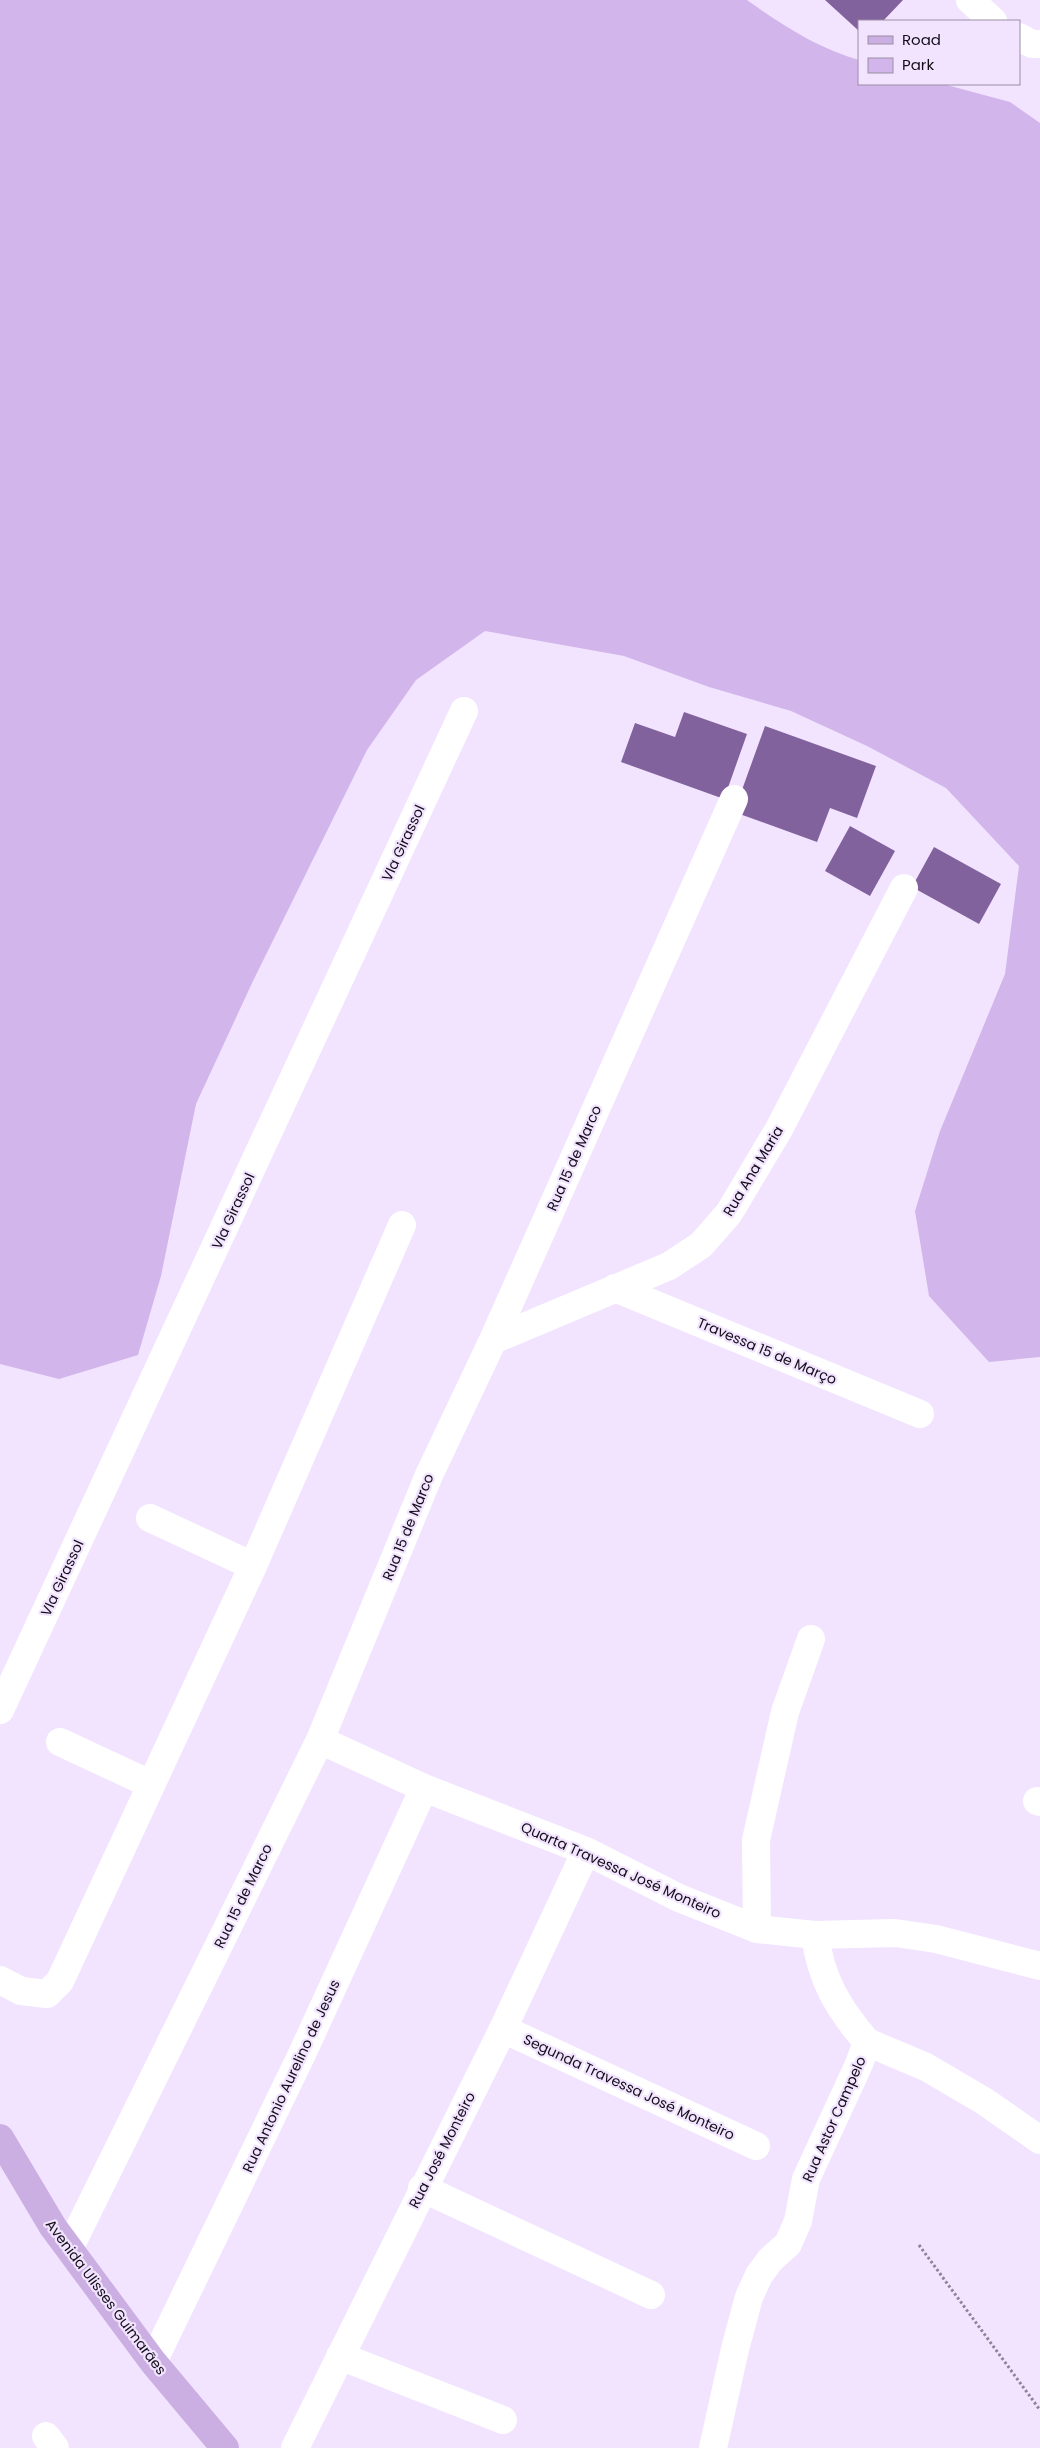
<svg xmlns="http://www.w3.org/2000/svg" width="1040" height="2448" viewBox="0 0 1040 2448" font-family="Poppins,sans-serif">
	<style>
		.green { fill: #d2b6eb }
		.building { fill: #82629d }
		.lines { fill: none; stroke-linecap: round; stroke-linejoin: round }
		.path { stroke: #8d8396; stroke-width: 3; stroke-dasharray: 2.5 2.5; stroke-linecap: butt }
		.minor { stroke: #fff; stroke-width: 28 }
		.major { stroke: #cbafe2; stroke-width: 28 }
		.labels { text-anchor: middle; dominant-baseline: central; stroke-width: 4.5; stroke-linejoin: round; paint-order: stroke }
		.street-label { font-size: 14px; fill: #130d18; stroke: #f2e4ff }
	</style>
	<rect width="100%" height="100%" fill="#f2e4ff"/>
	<!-- green -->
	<path class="green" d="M0 0H747C782 25 817 48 859 60V84H943L1010 102 1040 123V1357L989 1362 929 1296 915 1211 940 1131 1005 974 1019 866 946 788 867 746 791 711 709 687 624 656 485 631 416 680 367 750 253 981 196 1104 161 1276 138 1355 59 1379 0 1364Z"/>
	<!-- building -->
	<path class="building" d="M825 0H903L883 21H859V31Z
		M684 712 747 734 724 799 621 762 635 723 675 737Z
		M765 726 876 766 857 818 830 808 817 842 734 812Z
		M850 826 895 851 870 896 825 871Z
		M934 847 1001 884 979 924 912 887Z"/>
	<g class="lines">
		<!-- path -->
		<path class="path" d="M919 2245 1040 2410"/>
		<!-- minor -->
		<path class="minor" d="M970 0 993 21
			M1019 37 1032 44H1040
			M615 1288 920 1414
			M493 1340 669 1266 701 1245 729 1213 779 1129 904 888
			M150 1518 253 1566
			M0 1710 464 711
			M320 1740 424 1788 586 1851 679 1898 757 1929 815 1935 895 1933 936 1939 1040 1966
			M60 1742 150 1784
			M1037 1801 1040 1802
			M757 1929 756 1840 785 1712 811 1639
			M0 1980 21 1991 47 1994 60 1981 253 1566 402 1225
			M503 2029 756 2146
			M867 2042 926 2067 984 2101 1040 2140
			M422 2188 651 2295
			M69 2249 320 1740 429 1475 493 1340 734 799
			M340 2356 503 2420
			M153 2362 302 2054 424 1788
			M46 2436 55 2448
			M295 2448 503 2029 586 1851
			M713 2448 735 2349 749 2297 759 2275 771 2259 788 2244 798 2221 806 2179 859 2064 867 2042C838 2008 821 1980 815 1935"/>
		<!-- major -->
		<path class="major" d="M0 2138 53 2227 153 2362 225 2448"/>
	</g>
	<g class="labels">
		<!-- street labels -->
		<g class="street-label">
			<text transform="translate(403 843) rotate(-65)">VIa Girassol</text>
			<text transform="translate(574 1158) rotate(-66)">Rua 15 de Marco</text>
			<text transform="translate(753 1171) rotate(-59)">Rua Ana Maria</text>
			<text transform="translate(233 1211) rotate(-65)">VIa Girassol</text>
			<text transform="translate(767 1351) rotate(23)">Travessa 15 de Março</text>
			<text transform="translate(408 1527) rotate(-68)">Rua 15 de Marco</text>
			<text transform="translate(62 1578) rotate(-65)">VIa Girassol</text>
			<text transform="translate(621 1870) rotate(24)">Quarta Travessa José Monteiro</text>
			<text transform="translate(243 1896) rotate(-64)">Rua 15 de Marco</text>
			<text transform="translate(291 2076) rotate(-65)">Rua Antonio Aurelino de Jesus</text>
			<text transform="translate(629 2087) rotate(25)">Segunda Travessa José Monteiro</text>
			<text transform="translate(834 2119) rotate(-66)">Rua Astor Campelo</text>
			<text transform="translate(442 2150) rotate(-63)">Rua José Monteiro</text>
			<text transform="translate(106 2297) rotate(53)">Avenida Ulisses Guimarães</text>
		</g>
	</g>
	<!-- legend -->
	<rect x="858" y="20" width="162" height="65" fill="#f2e4ff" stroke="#998ea3"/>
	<rect x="868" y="36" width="25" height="8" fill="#cbafe2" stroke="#998ea3"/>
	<text x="902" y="45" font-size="15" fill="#130d18">Road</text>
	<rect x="868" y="58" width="25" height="15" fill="#d2b6eb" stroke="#998ea3"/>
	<text x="902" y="70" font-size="15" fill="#130d18">Park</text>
</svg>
